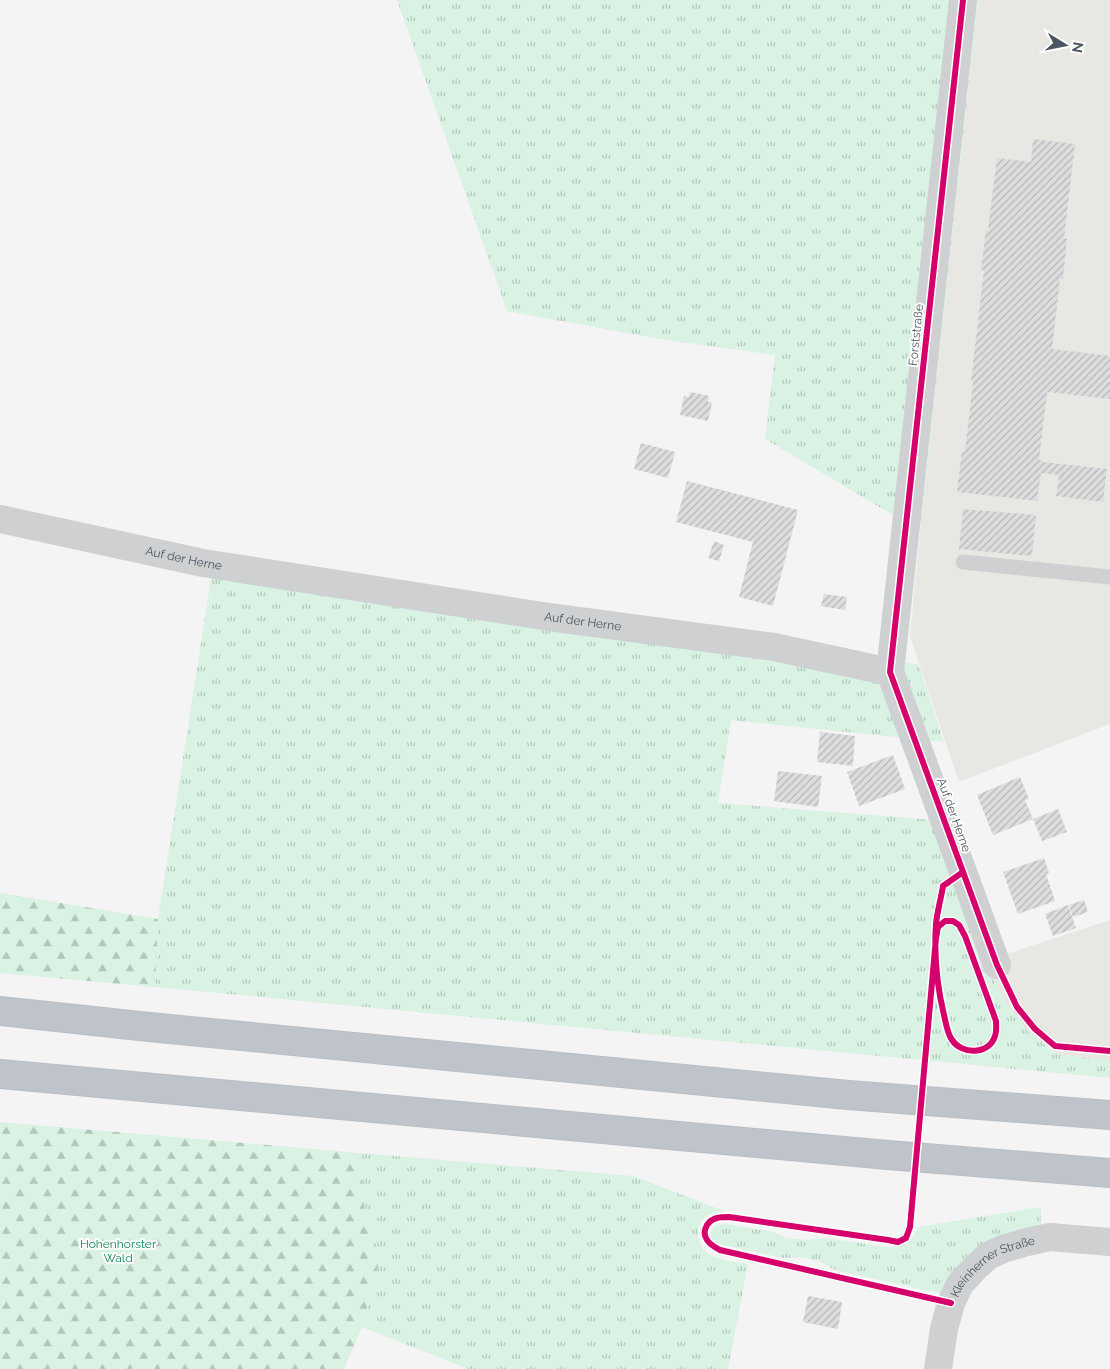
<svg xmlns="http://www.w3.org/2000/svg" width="1110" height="1369" viewBox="0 0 1110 1369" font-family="Raleway,sans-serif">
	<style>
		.commercial { fill: #e8e7e3 }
		.grass { fill: url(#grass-tufts) }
		.forest { fill: url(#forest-firs) }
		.building { fill: url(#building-hatch) }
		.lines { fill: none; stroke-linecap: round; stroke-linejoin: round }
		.highway-casing { stroke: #b9bec3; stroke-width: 30 }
		.lane { stroke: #ced0d2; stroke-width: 15 }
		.street { stroke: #ced0d2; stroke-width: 28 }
		.highway { stroke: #bec4c9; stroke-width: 28 }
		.cycleway-casing { stroke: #fff; stroke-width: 9 }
		.cycleway { stroke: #d6006c; stroke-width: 6 }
		.labels { text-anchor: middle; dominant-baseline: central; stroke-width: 4; stroke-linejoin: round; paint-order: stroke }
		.street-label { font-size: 12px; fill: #4a5661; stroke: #fff }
		.park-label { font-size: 12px; fill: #17864f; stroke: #fff }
	</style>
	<defs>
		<pattern id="grass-tufts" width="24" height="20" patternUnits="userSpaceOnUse" patternTransform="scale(1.25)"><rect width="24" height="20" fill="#d9f2e3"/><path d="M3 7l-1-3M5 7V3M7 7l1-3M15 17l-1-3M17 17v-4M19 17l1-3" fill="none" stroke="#b2c7bb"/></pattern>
		<pattern id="forest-firs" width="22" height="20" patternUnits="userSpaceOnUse" patternTransform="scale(1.25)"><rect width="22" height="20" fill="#d9f2e3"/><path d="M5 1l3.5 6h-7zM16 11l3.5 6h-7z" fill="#b2c7bb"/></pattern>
		<pattern id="building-hatch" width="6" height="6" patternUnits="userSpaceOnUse" patternTransform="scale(1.25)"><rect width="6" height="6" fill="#ddddde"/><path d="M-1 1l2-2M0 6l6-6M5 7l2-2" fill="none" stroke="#b5b6b7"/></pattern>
	</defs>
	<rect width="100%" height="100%" fill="#f4f4f4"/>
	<!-- commercial -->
	<path class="commercial" d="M978 0H1110V724L959 782 910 636 920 531Z
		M1110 920V1061L1058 1054 1029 1033 1004 1001 985 961Z"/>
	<!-- grass -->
	<path class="grass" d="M397 0H978L920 531 765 439 775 355 660 339 507 311Z
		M214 559 772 641 919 665 944 742 731 720 718 803 936 820 985 961 1004 1001 1029 1033 1058 1054 1110 1061V1078L155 987 158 919Z
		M360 1153 633 1176 724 1211C717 1212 710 1213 705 1217 694 1227 696 1247 710 1255 720 1260 736 1262 748 1264L728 1369H468L362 1327 380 1259 364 1206Z
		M1041 1207V1231L949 1295 835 1270 818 1261 800 1257 783 1258 719 1244 713 1240 710 1234 712 1229 717 1225 725 1224 770 1231 788 1238 804 1240 825 1238 887 1247C903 1248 913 1242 918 1227Z"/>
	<!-- forest -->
	<path class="forest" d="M0 893 158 919 155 987 0 973Z
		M0 1122 360 1153 364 1206 380 1259 362 1327 344 1369H0Z"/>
	<!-- building -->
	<path class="building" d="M1033 139 1075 144 1064 238 1067 239 1063 279H1060L1052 349 1110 356V399L1047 392 1039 460H1043V462L1107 469 1103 502 1056 496 1059 475 1041 473 1037 501 957 492 962 451 965 452 973 382 971 381 984 270H981L986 230H988L997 158 1031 162Z
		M690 392 709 396 708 402 712 403 708 421 680 415 684 396 689 397Z
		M641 443 675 452 668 478 634 469Z
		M687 481 798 510 773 606 739 597 753 542 676 522Z
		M963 509 1036 515 1032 556 959 549Z
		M714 541 724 545 719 561 708 558Z
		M824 594 847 597 845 610 821 606Z
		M820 732 855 736 853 766 817 762Z
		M893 755 905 789 859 806 847 772Z
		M778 771 822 776 818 807 774 801Z
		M1020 777 1029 799 1025 800 1033 819 993 835 977 795Z
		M1058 809 1067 832 1042 841 1033 819Z
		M1044 858 1049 873 1046 874 1055 901 1018 914 1003 872Z
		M1084 900 1088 912 1073 917 1069 905Z
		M1068 905 1076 928 1053 936 1045 914Z
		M808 1296 842 1302 838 1329 803 1322Z"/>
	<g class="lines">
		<!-- highway casing -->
		<g class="highway-casing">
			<path id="highway" d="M0 1011 149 1027 848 1095 1110 1115
				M0 1074 888 1155 1110 1173"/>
		</g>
		<!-- lane -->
		<path class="lane" d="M963 562 1110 577"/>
		<!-- street -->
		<g class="street">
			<path d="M963 0 890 672 997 965"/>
			<path id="s1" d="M0 519 203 563 549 617 774 647 890 672"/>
			<path id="s2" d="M938 1369 944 1329 951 1303 960 1284 976 1267 988 1256 1003 1249 1027 1242 1050 1237 1110 1242"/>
		</g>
		<!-- highway -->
		<use href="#highway" class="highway"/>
		<!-- cycleway casing -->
		<g class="cycleway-casing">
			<path id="cycleway" d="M963 0 890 672 997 965 1017 1007 1035 1029 1055 1046 1110 1051
				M951 1303 720 1250C710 1245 700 1237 707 1225 709 1222 713 1219 717 1218 720 1217 725 1217 729 1217L888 1240 898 1242 906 1238 910 1227 936 938 938 927 945 921H953L959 925 965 936 996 1021C996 1026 997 1031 995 1036 989 1055 962 1055 952 1040 947 1033 946 1023 944 1015 937 986 934 953 936 924 937 912 941 899 943 886L963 872"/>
		</g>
		<!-- cycleway -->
		<use href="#cycleway" class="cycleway"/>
	</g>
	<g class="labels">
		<!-- street labels -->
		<g class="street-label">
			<text transform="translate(916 335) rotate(-84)">Forststraße</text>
			<text stroke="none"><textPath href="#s1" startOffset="188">Auf der Herne</textPath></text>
			<text stroke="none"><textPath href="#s1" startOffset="592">Auf der Herne</textPath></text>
			<text transform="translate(954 815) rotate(70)">Auf der Herne</text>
			<text stroke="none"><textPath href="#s2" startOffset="126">Kleinherner Straße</textPath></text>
		</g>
		<!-- park labels -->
		<g class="park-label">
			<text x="118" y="1244">Hohenhorster<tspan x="118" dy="14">Wald</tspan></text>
		</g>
	</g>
	<!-- north arrow -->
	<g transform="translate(1065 45) rotate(100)" stroke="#ffffff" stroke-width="4" paint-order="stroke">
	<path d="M0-4L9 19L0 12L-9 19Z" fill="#4a5661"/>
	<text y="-8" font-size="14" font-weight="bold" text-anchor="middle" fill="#4a5661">N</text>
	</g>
</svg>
